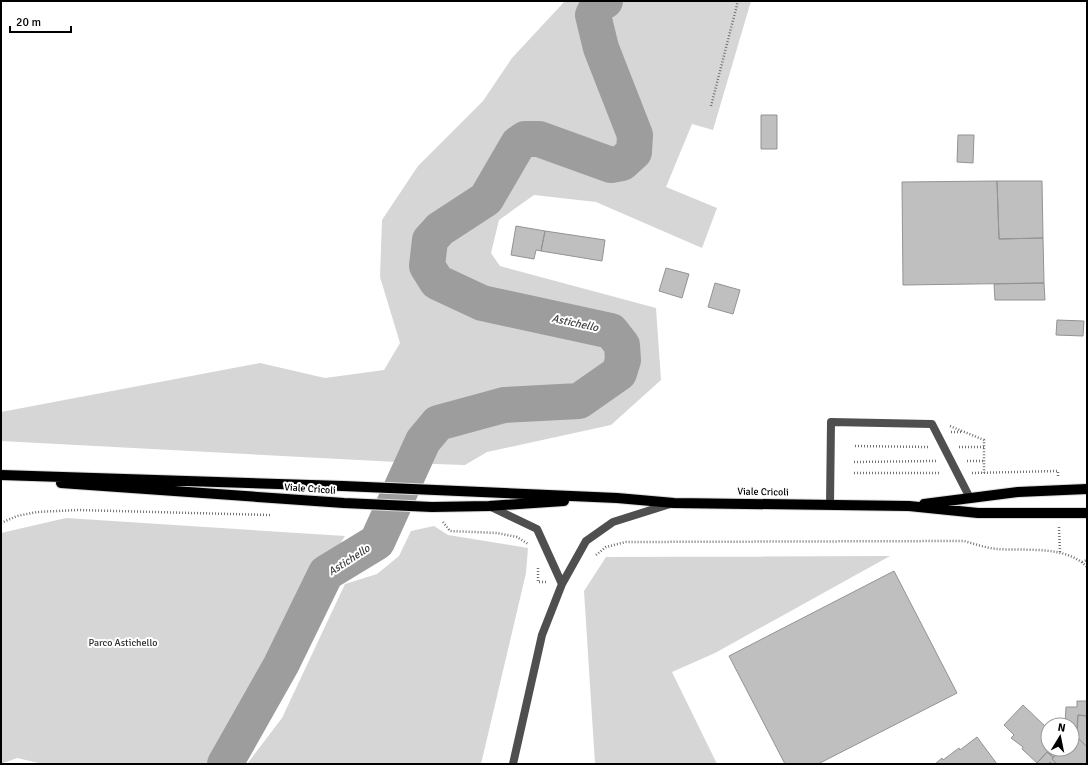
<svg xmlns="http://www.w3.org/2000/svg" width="1088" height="765" viewBox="0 0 1088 765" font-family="Signika,sans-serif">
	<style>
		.green { fill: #d6d6d6 }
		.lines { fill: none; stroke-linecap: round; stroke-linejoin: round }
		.river { stroke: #9d9d9d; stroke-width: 36 }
		.building { fill: #bfbfbf; stroke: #939393 }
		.primary-casing { stroke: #dbdbdb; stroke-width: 12 }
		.path { stroke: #717171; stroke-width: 2.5; stroke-dasharray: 1 2; stroke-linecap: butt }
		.service { stroke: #4f4f4f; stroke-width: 8 }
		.primary { stroke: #000; stroke-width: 10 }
		.labels { text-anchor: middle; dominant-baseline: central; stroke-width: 4; stroke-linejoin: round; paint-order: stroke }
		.street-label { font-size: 10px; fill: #000; stroke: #fff }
		.park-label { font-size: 10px; fill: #2d2d2d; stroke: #fff }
		.water-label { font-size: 11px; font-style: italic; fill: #3e3e3e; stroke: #fff }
	</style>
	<rect width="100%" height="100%" fill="#fff"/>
	<!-- green -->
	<path class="green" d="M565 1H751L713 130 692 124 666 187 717 208 702 248 596 202 534 195 499 220 491 253 500 266 656 308 661 380 611 425 487 452 465 465 435 464 1 441V412L260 363 325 378 384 370 400 343 380 277 382 220 418 166 483 101 512 58Z
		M66 518 345 536 307 598 213 764H43L17 758 1 764V533Z
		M434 526 448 535 528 548 526 573 481 764H247L282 718 345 584 377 574 399 556 411 531Z
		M890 556 715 653 672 672 717 764H595L584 591 606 557Z"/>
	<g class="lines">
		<!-- river -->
		<path class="river" d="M225 764 281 665 326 573 377 542 423 441 438 423 504 405 579 401 619 373 623 360 622 345 611 331 482 303 437 282 427 266 430 240 440 229 486 199 518 144 525 139H539L611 165 622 163 634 152 635 135 601 48 593 15 599 3 605 1"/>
	</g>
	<!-- building -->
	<path class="building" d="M761 115H777V149H761Z
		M958 135H974L973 163 957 162Z
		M997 181H1042L1043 238 999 239Z
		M997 181 999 239 1043 238 1044 283 903 285 902 182Z
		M516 226 545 231 541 251 536 250 534 259 511 255Z
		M545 231 605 240 602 261 541 251Z
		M666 268 689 274 682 298 659 291Z
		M715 283 740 290 733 314 708 307Z
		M1044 283 1045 300H995L994 284Z
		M1057 320 1084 321 1083 336 1056 335Z
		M894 571 957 693 818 764H785L729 656Z
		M1077 701H1087V716L1078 715 1077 728H1072V725H1065L1066 707H1077Z
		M1023 705 1048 729V749H1050L1037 763 1022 749 1023 747 1011 738 1014 735 1004 725Z
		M1078 715 1087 716V747L1077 737Z
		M1072 728H1077V737L1072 742Z
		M977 737 997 764H935L942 758 943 760 959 748 960 750Z
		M1077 737 1087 747V764H1057L1052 759 1063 749H1072V742Z
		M1050 749H1063L1053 757 1047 752Z
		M1047 752 1053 757 1052 759 1057 764H1052L1050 762 1048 764H1038L1037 763Z"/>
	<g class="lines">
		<!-- primary casing -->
		<g class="primary-casing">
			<path id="primary" d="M1 475 343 486 617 498 674 503 909 506 978 513H1087
				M61 483 344 503 432 507 489 506 564 501
				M924 504 1018 492 1087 489"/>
		</g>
		<!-- path -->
		<path class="path" d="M711 106 738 1
			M950 426 984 440V473
			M951 432H962
			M855 446 928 447
			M959 447H984
			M967 461H984
			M854 462 936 461
			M854 473H941
			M972 473 1058 471V476
			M443 522 450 531 497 533 517 537 528 544
			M1 523 17 516 37 512 78 510 270 515
			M1059 527 1060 552
			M596 555 606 547 626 542 964 541C975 544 986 548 997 549 1026 551 1066 545 1087 567
			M1082 562 1087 560
			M538 568V582H546"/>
		<!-- service -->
		<path class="service" d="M830 505 831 422 932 424 970 498
			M489 506 537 529 562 584
			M513 764 542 635 562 584 586 541 613 522 670 504"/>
		<!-- primary -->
		<use href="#primary" class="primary"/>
	</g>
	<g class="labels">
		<!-- street labels -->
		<g class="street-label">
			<text transform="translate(310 489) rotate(4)">Viale Cricoli</text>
			<text transform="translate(763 492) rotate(1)">Viale Cricoli</text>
		</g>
		<!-- park labels -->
		<g class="park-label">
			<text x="123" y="643">Parco Astichello</text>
		</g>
		<!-- water labels -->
		<g class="water-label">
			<text transform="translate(575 323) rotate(12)">Astichello</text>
			<text transform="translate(349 560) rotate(-33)">Astichello</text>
		</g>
	</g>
	<!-- border -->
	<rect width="1088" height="765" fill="none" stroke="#000000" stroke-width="4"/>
	<!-- north arrow -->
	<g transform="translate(1060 737) rotate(10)"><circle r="19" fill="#ffffff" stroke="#999999"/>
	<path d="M0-3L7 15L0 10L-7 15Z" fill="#000000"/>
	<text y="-6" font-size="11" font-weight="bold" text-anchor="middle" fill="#000000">N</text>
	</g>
	<!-- scale -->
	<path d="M10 26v6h61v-6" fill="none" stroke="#000000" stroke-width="2"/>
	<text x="16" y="26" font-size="12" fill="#000000" stroke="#ffffff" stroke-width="3" paint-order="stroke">20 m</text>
</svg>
